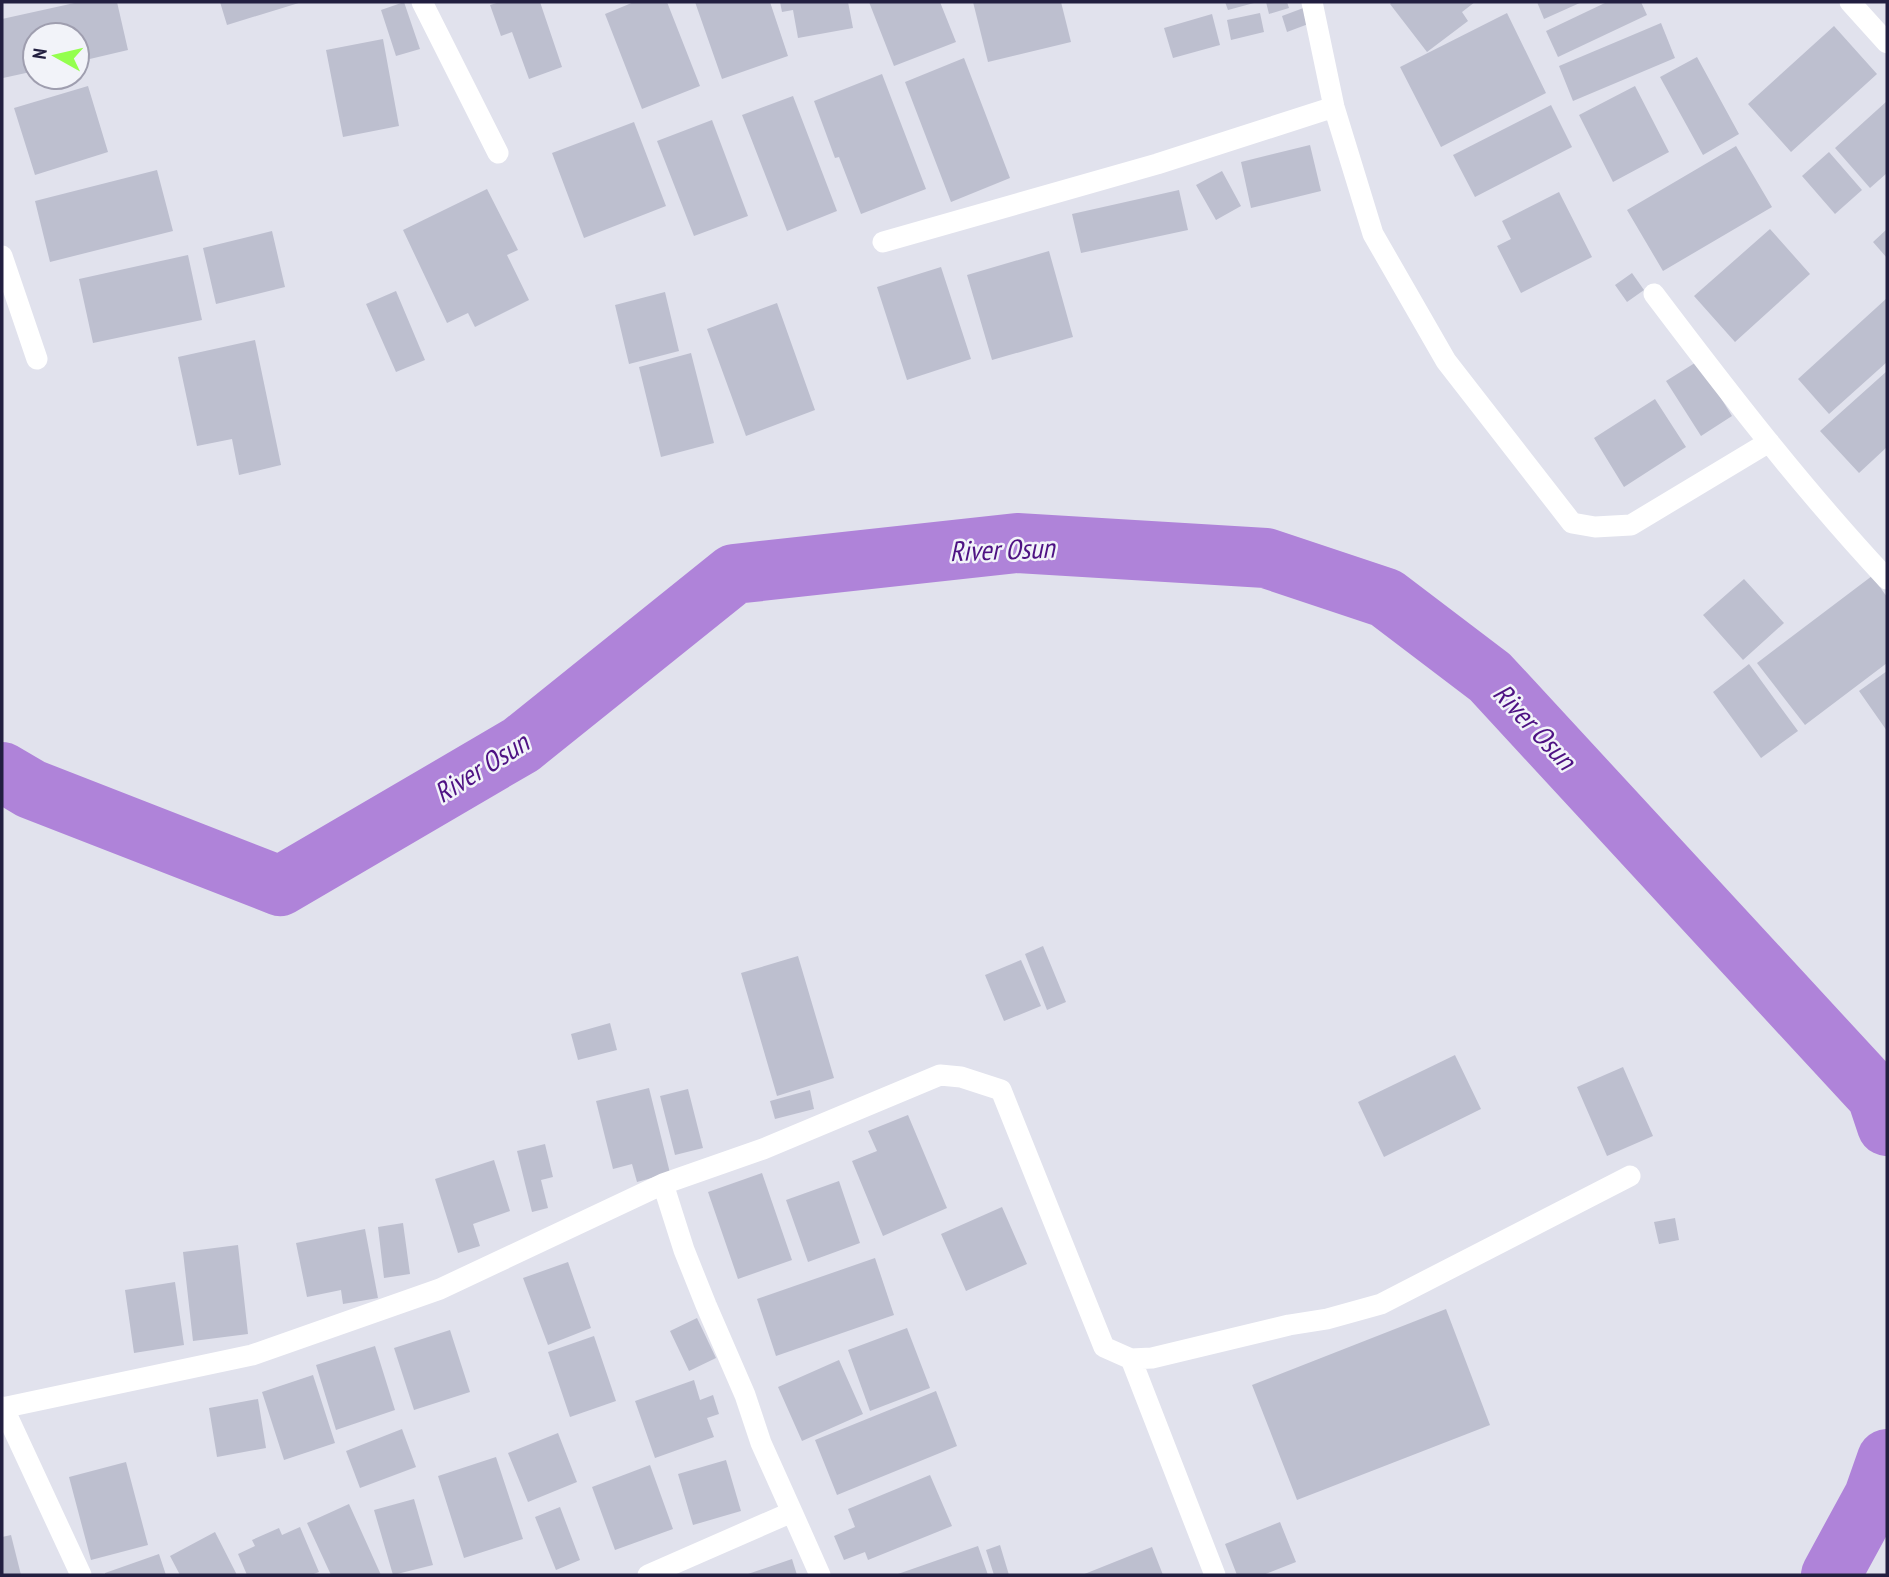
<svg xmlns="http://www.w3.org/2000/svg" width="1889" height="1577" viewBox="0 0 1889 1577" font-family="'PT Sans Narrow',sans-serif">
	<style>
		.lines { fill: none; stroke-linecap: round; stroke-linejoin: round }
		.river { stroke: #af83d9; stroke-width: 60 }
		.building { fill: #bdbfcf }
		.minor { stroke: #fff; stroke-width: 21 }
		.labels { text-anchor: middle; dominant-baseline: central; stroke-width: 5; stroke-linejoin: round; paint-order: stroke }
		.water-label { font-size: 28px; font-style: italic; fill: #4e1283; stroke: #f2f3f9 }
	</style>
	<rect width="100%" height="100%" fill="#e1e2ed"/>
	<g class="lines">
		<!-- river -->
		<path class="river" d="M2 772 31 789 280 886 521 745 734 574 1017 543 1266 558 1386 598 1490 677 1877 1096 1887 1126
			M1831 1575 1874 1496 1887 1459"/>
	</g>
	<!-- building -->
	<path class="building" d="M79 2H117L128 50 77 62V35H35V71L3 78 2 19Z
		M220 2H302L227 25Z
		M404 2 420 49 396 56 381 10Z
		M500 2H540L562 67 529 79 512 32 501 36 490 5Z
		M634 2H667L700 86 642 109 605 14Z
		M695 2H770L788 56 722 79Z
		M780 2H848L853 28 798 38 793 10 782 12Z
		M869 2H940L956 42 894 66Z
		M973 2H1061L1071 42 988 62Z
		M1225 2H1254V3L1228 10Z
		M1266 2H1287L1289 8 1269 14Z
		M1392 2H1475L1462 12 1468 21 1427 52 1390 4Z
		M1537 2H1582L1544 19Z
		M1607 2H1641L1647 15 1558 57 1546 31Z
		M1306 7 1311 23 1287 32 1282 16Z
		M1260 13 1264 32 1231 40 1227 20Z
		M1507 13 1546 93 1441 147 1400 67Z
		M1212 14 1220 45 1173 58 1164 28Z
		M1661 23 1675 58 1573 101 1559 66Z
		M1834 26 1877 74 1791 152 1748 104Z
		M383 39 399 126 343 137 326 50Z
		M1697 57 1739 134 1703 155 1660 77Z
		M964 58 1010 178 951 202 905 82Z
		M882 74 926 189 861 214 839 157 835 158 814 101Z
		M88 86 108 152 35 175 14 108Z
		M1635 86 1669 152 1613 182 1579 115Z
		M793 96 837 211 787 231 742 115Z
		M1887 101V173L1870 188 1835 148Z
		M1551 105 1572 147 1475 197 1453 155Z
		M712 120 748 216 694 236 657 141Z
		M634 122 666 206 584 238 552 153Z
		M1310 145 1321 191 1251 208 1241 162Z
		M1736 146 1772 207 1663 271 1627 210Z
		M1829 152 1862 190 1835 214 1802 176Z
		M157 170 173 231 50 262 35 201Z
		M1222 171 1241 206 1216 220 1196 185Z
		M487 189 518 250 507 255 529 300 475 327 468 313 447 323 403 230Z
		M1179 190 1188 230 1081 253 1072 214Z
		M1559 192 1592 257 1521 293 1497 246 1511 239 1502 221Z
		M1770 229 1810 274 1735 342 1694 296Z
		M1887 229V258L1873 242Z
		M272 231 285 287 216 304 203 248Z
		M1049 251 1073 337 992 360 967 275Z
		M188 255 202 320 93 343 79 279Z
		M941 267 971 359 907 380 877 287Z
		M1632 273 1644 290 1627 302 1615 285Z
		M396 291 425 360 396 372 366 304Z
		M665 292 679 351 629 364 615 305Z
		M1887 298V362L1829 414 1798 379Z
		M777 303 815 410 746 436 707 329Z
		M255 340 281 465 239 475 232 439 197 446 178 357Z
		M691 353 714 443 661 457 639 367Z
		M1698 361 1732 416 1701 436 1666 381Z
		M1887 371V447L1859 473 1820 431Z
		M1655 399 1686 447 1624 487 1594 438Z
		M1872 576 1887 597V663L1805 725 1757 663Z
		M1744 579 1784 623 1743 660 1703 615Z
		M1749 664 1798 731 1761 758 1713 692Z
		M1887 671V731L1859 691Z
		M1043 946 1066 1002 1047 1010 1025 954Z
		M798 956 834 1078 777 1096 741 973Z
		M1021 960 1041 1006 1004 1021 985 975Z
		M610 1023 617 1050 578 1060 571 1034Z
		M1455 1055 1481 1109 1384 1157 1358 1102Z
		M1623 1067 1653 1136 1607 1156 1577 1087Z
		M649 1088 670 1173 637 1182 632 1164 613 1169 596 1101Z
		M688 1089 703 1148 675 1155 660 1096Z
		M810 1090 814 1109 775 1119 770 1101Z
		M908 1115 947 1208 883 1236 852 1161 877 1151 868 1131Z
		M545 1144 553 1177 541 1180 548 1208 532 1212 517 1151Z
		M494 1160 510 1211 473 1224 480 1246 458 1253 435 1179Z
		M762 1173 792 1260 738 1279 708 1192Z
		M839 1181 860 1243 808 1262 786 1200Z
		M1002 1207 1027 1264 966 1291 941 1234Z
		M1675 1218 1679 1240 1659 1244 1654 1222Z
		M403 1223 410 1274 384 1278 378 1227Z
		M365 1229 378 1298 343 1304 341 1290 307 1297 296 1243Z
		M238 1245 248 1334 193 1341 183 1252Z
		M875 1258 894 1315 776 1356 757 1299Z
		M568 1262 591 1328 548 1345 523 1278Z
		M175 1282 184 1345 134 1353 125 1290Z
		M1446 1309 1490 1425 1297 1500 1252 1385Z
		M697 1318 716 1358 689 1371 670 1331Z
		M907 1328 930 1388 870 1411 848 1350Z
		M450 1330 470 1392 414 1410 394 1348Z
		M594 1336 616 1401 570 1417 548 1352Z
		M375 1346 395 1410 336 1430 316 1365Z
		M839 1360 863 1414 802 1441 778 1387Z
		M313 1375 335 1443 284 1460 262 1392Z
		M694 1380 700 1400 713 1395 719 1414 707 1418 714 1437 655 1458 635 1401Z
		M936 1391 957 1446 837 1495 815 1440Z
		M258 1399 266 1448 217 1457 209 1408Z
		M402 1429 416 1467 360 1488 346 1451Z
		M558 1433 577 1482 528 1502 508 1453Z
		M496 1457 523 1539 464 1558 438 1476Z
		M726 1460 741 1511 693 1525 678 1474Z
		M126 1462 148 1545 91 1560 69 1477Z
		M650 1465 673 1529 615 1550 592 1487Z
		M930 1475 952 1526 868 1560 865 1552 844 1560 834 1536 855 1527 848 1509Z
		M414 1499 433 1565 393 1575 374 1510Z
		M349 1504 381 1575H331L307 1523Z
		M560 1507 580 1560 556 1570 535 1517Z
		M1280 1522 1296 1562 1263 1575H1237L1225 1544Z
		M300 1527 319 1572 311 1575H247L238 1554 255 1546 252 1540 279 1528 282 1535Z
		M215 1532 237 1575H180L170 1556Z
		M11 1535 21 1575H2V1537Z
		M1000 1545 1009 1575H994L986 1550Z
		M978 1546 988 1575H895Z
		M1152 1547 1163 1575H1082Z
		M159 1554 166 1575H105V1573Z
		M792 1559 797 1575H745Z"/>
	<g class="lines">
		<!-- minor -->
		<path class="minor" d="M422 2 498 153
			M1312 2 1334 107 1373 234 1446 361 1572 523 1595 527 1631 525 1769 442
			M1850 2 1887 43
			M883 242 1157 164 1334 107
			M2 256 37 359
			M1654 294C1728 392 1803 489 1887 579
			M1131 1359 1215 1575
			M3 1407 81 1575
			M2 1408 252 1355 440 1289 663 1184 763 1149 940 1075 961 1077 1001 1090 1104 1347 1131 1359 1152 1358 1289 1325 1327 1319 1381 1304 1630 1176
			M792 1512 820 1575
			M648 1575 792 1512 761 1443 745 1395 706 1305 684 1250 663 1184"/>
	</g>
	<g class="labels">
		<!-- water labels -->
		<g class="water-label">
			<text transform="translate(1002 549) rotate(-2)">River Osun</text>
			<text transform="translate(1535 726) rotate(47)">River Osun</text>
			<text transform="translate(481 767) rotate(-32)">River Osun</text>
		</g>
	</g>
	<!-- border -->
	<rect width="1889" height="1577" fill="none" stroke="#221f40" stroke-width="7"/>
	<!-- north arrow -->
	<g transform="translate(56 56) rotate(278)"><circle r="33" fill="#f2f3f9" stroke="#9f9eaf" stroke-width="2"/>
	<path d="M0-5L12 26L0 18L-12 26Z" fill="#94ff4e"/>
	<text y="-10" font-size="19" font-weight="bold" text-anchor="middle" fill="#221f40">N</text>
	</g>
</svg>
